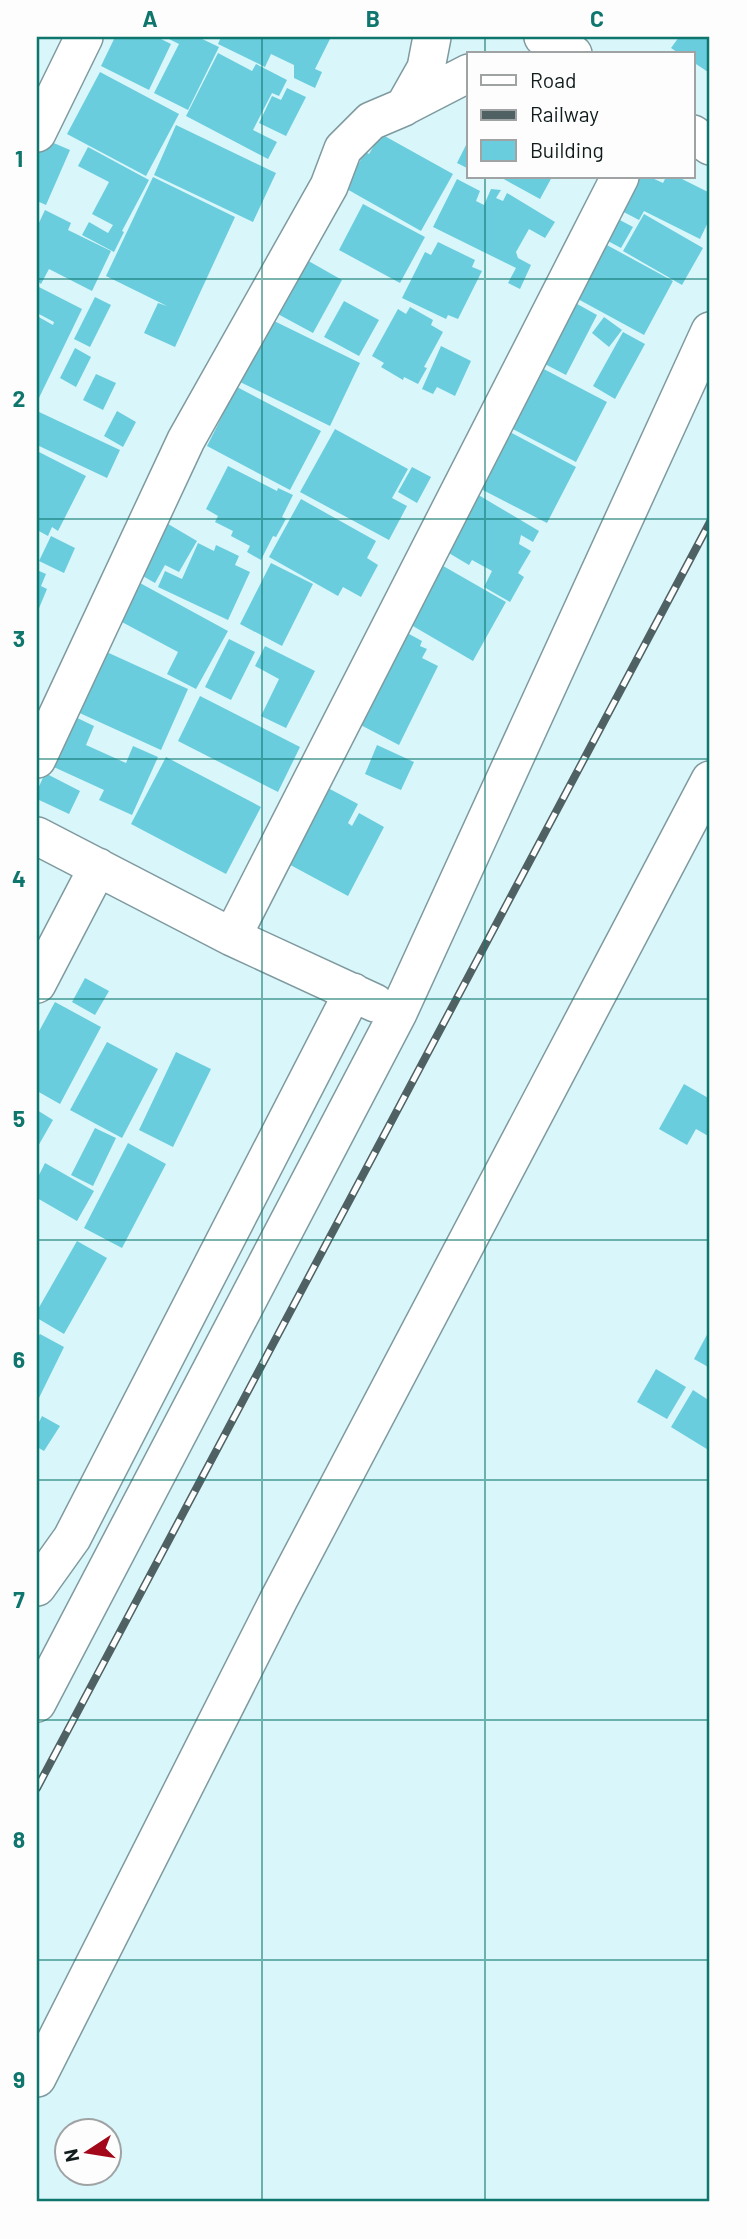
<svg xmlns="http://www.w3.org/2000/svg" width="747" height="2239" viewBox="0 0 747 2239" font-family="Barlow,sans-serif">
	<style>
		.building { fill: #6acddd }
		.lines { fill: none; stroke-linecap: round; stroke-linejoin: round }
		.minor-casing { stroke: #7f9a9e; stroke-width: 40 }
		.minor { stroke: #fff; stroke-width: 37 }
		.rail-casing { stroke: #506163; stroke-width: 8 }
		.rail { stroke: #fdfdfd; stroke-width: 5; stroke-dasharray: 16; stroke-linecap: butt }
		.grid { fill: none; stroke: #0f766e; stroke-width: 2; stroke-opacity: 0.55 }
		.neatline { fill: none; stroke: #0f766e; stroke-width: 2.5 }
		.grid-label { font-size: 23px; text-anchor: middle; font-weight: bold; fill: #0f766e }
	</style>
	<rect width="100%" height="100%" fill="#d9f6fb"/>
	<!-- building -->
	<path class="building" d="M115 37H157L171 44 149 90 101 66Z
		M165 37H198L219 47 188 110 154 93 179 44Z
		M221 37H331L315 69 322 72 315 88 294 78V65L271 54 265 67 218 44Z
		M679 37H710V68L708 72 693 62V54H680L671 48Z
		M218 53 252 71 256 64 287 80 279 96 272 93 253 130 277 142 268 159 186 116Z
		M100 72 179 114 146 176 67 134Z
		M287 88 306 97 286 136 259 123 272 96 281 100Z
		M176 125 276 173 253 222 154 175Z
		M381 134 453 174 421 231 345 188 365 152 369 154Z
		M42 138 70 150 46 205 37 201V149Z
		M469 139V169L457 163Z
		M88 147 149 180 122 231 124 232 114 252 82 235 89 222 108 233 113 225 92 214 109 182 78 166Z
		M153 177 235 217 175 347 144 333 158 303 167 306 106 276Z
		M500 177H552L540 199Z
		M632 177H650L663 183 666 177H678L710 193V218L700 239 644 211 639 220 616 208Z
		M457 179 480 191 476 201 484 205 491 189 501 190 496 198 503 201 507 193 555 222 545 238 529 229 516 252 518 258 531 265 520 289 508 283 516 268 433 227Z
		M363 204 425 237 400 283 339 250Z
		M45 210 71 223 68 230 111 251 92 291 49 269 41 284 37 281V227Z
		M644 214 703 248 682 285 623 251Z
		M618 219 633 227 621 248 606 240Z
		M438 242 475 260 472 267 482 271 458 319 448 315 446 319 402 298 425 252 431 255Z
		M605 244 673 281 644 335 576 298Z
		M305 259 342 280 313 333 276 313Z
		M37 286 82 309 37 402V316L53 325 54 322 37 313Z
		M95 297 111 305 90 347 74 339Z
		M570 300 597 315 566 375 539 361Z
		M344 301 379 320 359 356 324 337Z
		M410 307 433 320 431 325 443 332 424 367 427 368 418 384 404 377 403 380 381 367 384 363 372 356 398 309 406 314Z
		M604 317 622 330 609 347 592 333Z
		M268 318 360 363 330 426 238 381Z
		M623 332 645 344 615 399 593 386Z
		M441 346 471 361 455 396 437 387 433 394 422 389Z
		M75 348 91 357 76 387 60 378Z
		M538 366 607 402 576 462 507 426Z
		M96 374 116 383 103 410 83 400Z
		M237 387 321 431 290 490 207 446Z
		M37 411 120 450 107 478 37 445Z
		M117 411 136 422 123 447 104 436Z
		M335 429 408 469 392 498 407 506 389 540 300 492Z
		M506 430 576 467 547 523 477 487Z
		M37 451 86 476 58 531 52 527 48 536 37 530Z
		M228 466 277 491 278 488 293 495 282 517 286 519 276 537 273 536 261 560 247 552 250 546 231 536 233 531 215 522 218 516 206 509Z
		M412 467 431 477 417 503 398 492Z
		M470 490 539 531 533 542 521 535 519 544 531 551 518 573 524 577 510 602 484 587 492 571 472 560 469 565 437 546Z
		M301 499 376 541 367 558 378 565 361 597 343 587 338 596 269 557Z
		M163 521 197 541 179 572 165 565 155 583 141 575 159 544 152 540Z
		M51 536 75 548 64 573 39 561Z
		M198 543 214 551 216 545 239 556 235 565 250 572 228 620 158 587 165 571 182 579Z
		M271 563 313 584 282 646 240 624Z
		M438 563 506 602 473 661 406 622Z
		M37 570 46 574 41 586 47 589 37 613Z
		M140 583 228 631 196 689 167 674 178 652 120 621Z
		M398 628 422 641 420 646 427 649 422 658 438 666 399 745 353 721Z
		M229 639 255 652 231 700 205 687Z
		M265 646 315 671 286 728 261 716 279 679 255 666Z
		M100 649 188 689 161 750 73 710Z
		M200 696 300 747 278 792 178 741Z
		M67 713 94 726 86 745 126 763 133 746 158 757 132 815 99 800 104 790 45 763Z
		M377 745 414 762 401 790 365 774Z
		M166 757 261 807 226 874 131 824Z
		M45 773 80 791 69 814 37 799V791Z
		M328 788 358 804 348 823 352 826 359 813 384 827 348 896 283 861Z
		M85 978 109 991 95 1015 72 1002Z
		M55 1002 101 1027 60 1104 37 1091V1035Z
		M107 1042 158 1069 122 1138 70 1110Z
		M176 1052 211 1069 173 1147 139 1130Z
		M684 1084 710 1099V1137L696 1129 687 1145 659 1129Z
		M37 1110 53 1120 37 1148Z
		M95 1128 116 1138 93 1186 71 1175Z
		M128 1143 166 1164 122 1248 84 1228Z
		M45 1163 94 1191 77 1221 37 1198V1179Z
		M77 1241 107 1258 64 1334 37 1318V1311Z
		M710 1329V1368L694 1359Z
		M40 1334 64 1347 37 1402V1339Z
		M656 1369 686 1387 667 1419 637 1402Z
		M693 1390 710 1401V1451L671 1427Z
		M42 1416 60 1426 44 1451 37 1447V1426Z"/>
	<g class="lines">
		<!-- minor casing -->
		<g class="minor-casing">
			<path id="minor" d="M543 37 573 54
				M405 106 469 73
				M37 133 84 37
				M693 134 710 146
				M37 759 186 440 329 186 343 149 371 121 404 107 426 68 432 37
				M37 836 232 937 375 1003
				M232 937 620 177
				M37 984 98 867
				M37 1587 72 1538 353 992
				M37 1703 398 1013 710 331
				M37 2078 279 1599 710 780"/>
		</g>
		<!-- minor -->
		<use href="#minor" class="minor"/>
		<!-- rail casing -->
		<g class="rail-casing">
			<path id="rail" d="M37 1788 710 522"/>
		</g>
		<!-- rail -->
		<use href="#rail" class="rail"/>
	</g>
	<!-- grid -->
	<path class="grid" d="M262 37V2202M485 37V54M485 177V2202M37 279H710M37 519H710M37 759H710M37 999H710M37 1240H710M37 1480H710M37 1720H710M37 1960H710"/>
	<!-- border -->
	<rect width="747" height="2239" fill="none" stroke="#fdfdfd" stroke-width="77"/>
	<!-- legend -->
	<rect x="467" y="52" width="228" height="126" fill="#fdfdfd" stroke="#9fa3a3" stroke-width="2"/>
	<rect x="481" y="75" width="35" height="10" fill="#ffffff" stroke="#9fa3a3" stroke-width="2"/>
	<text x="530" y="88" font-size="21" fill="#111c1d">Road</text>
	<rect x="481" y="110" width="35" height="10" fill="#506163" stroke="#9fa3a3" stroke-width="2"/>
	<text x="530" y="122" font-size="21" fill="#111c1d">Railway</text>
	<rect x="481" y="140" width="35" height="21" fill="#6acddd" stroke="#9fa3a3" stroke-width="2"/>
	<text x="530" y="158" font-size="21" fill="#111c1d">Building</text>
	<!-- north arrow -->
	<g transform="translate(88 2152) rotate(258)"><circle r="33" fill="#fdfdfd" stroke="#9fa3a3" stroke-width="2"/>
	<path d="M0-5L12 26L0 18L-12 26Z" fill="#a3081a"/>
	<text y="-10" font-size="19" font-weight="bold" text-anchor="middle" fill="#111c1d">N</text>
	</g>
	<rect x="38" y="38" width="670" height="2162" class="neatline"/>
	<g class="grid-label">
		<text x="150" y="27">A</text>
		<text x="373" y="27">B</text>
		<text x="597" y="27">C</text>
		<text x="19" y="167">1</text>
		<text x="19" y="407">2</text>
		<text x="19" y="647">3</text>
		<text x="19" y="887">4</text>
		<text x="19" y="1127">5</text>
		<text x="19" y="1368">6</text>
		<text x="19" y="1608">7</text>
		<text x="19" y="1848">8</text>
		<text x="19" y="2088">9</text>
	</g>
</svg>
